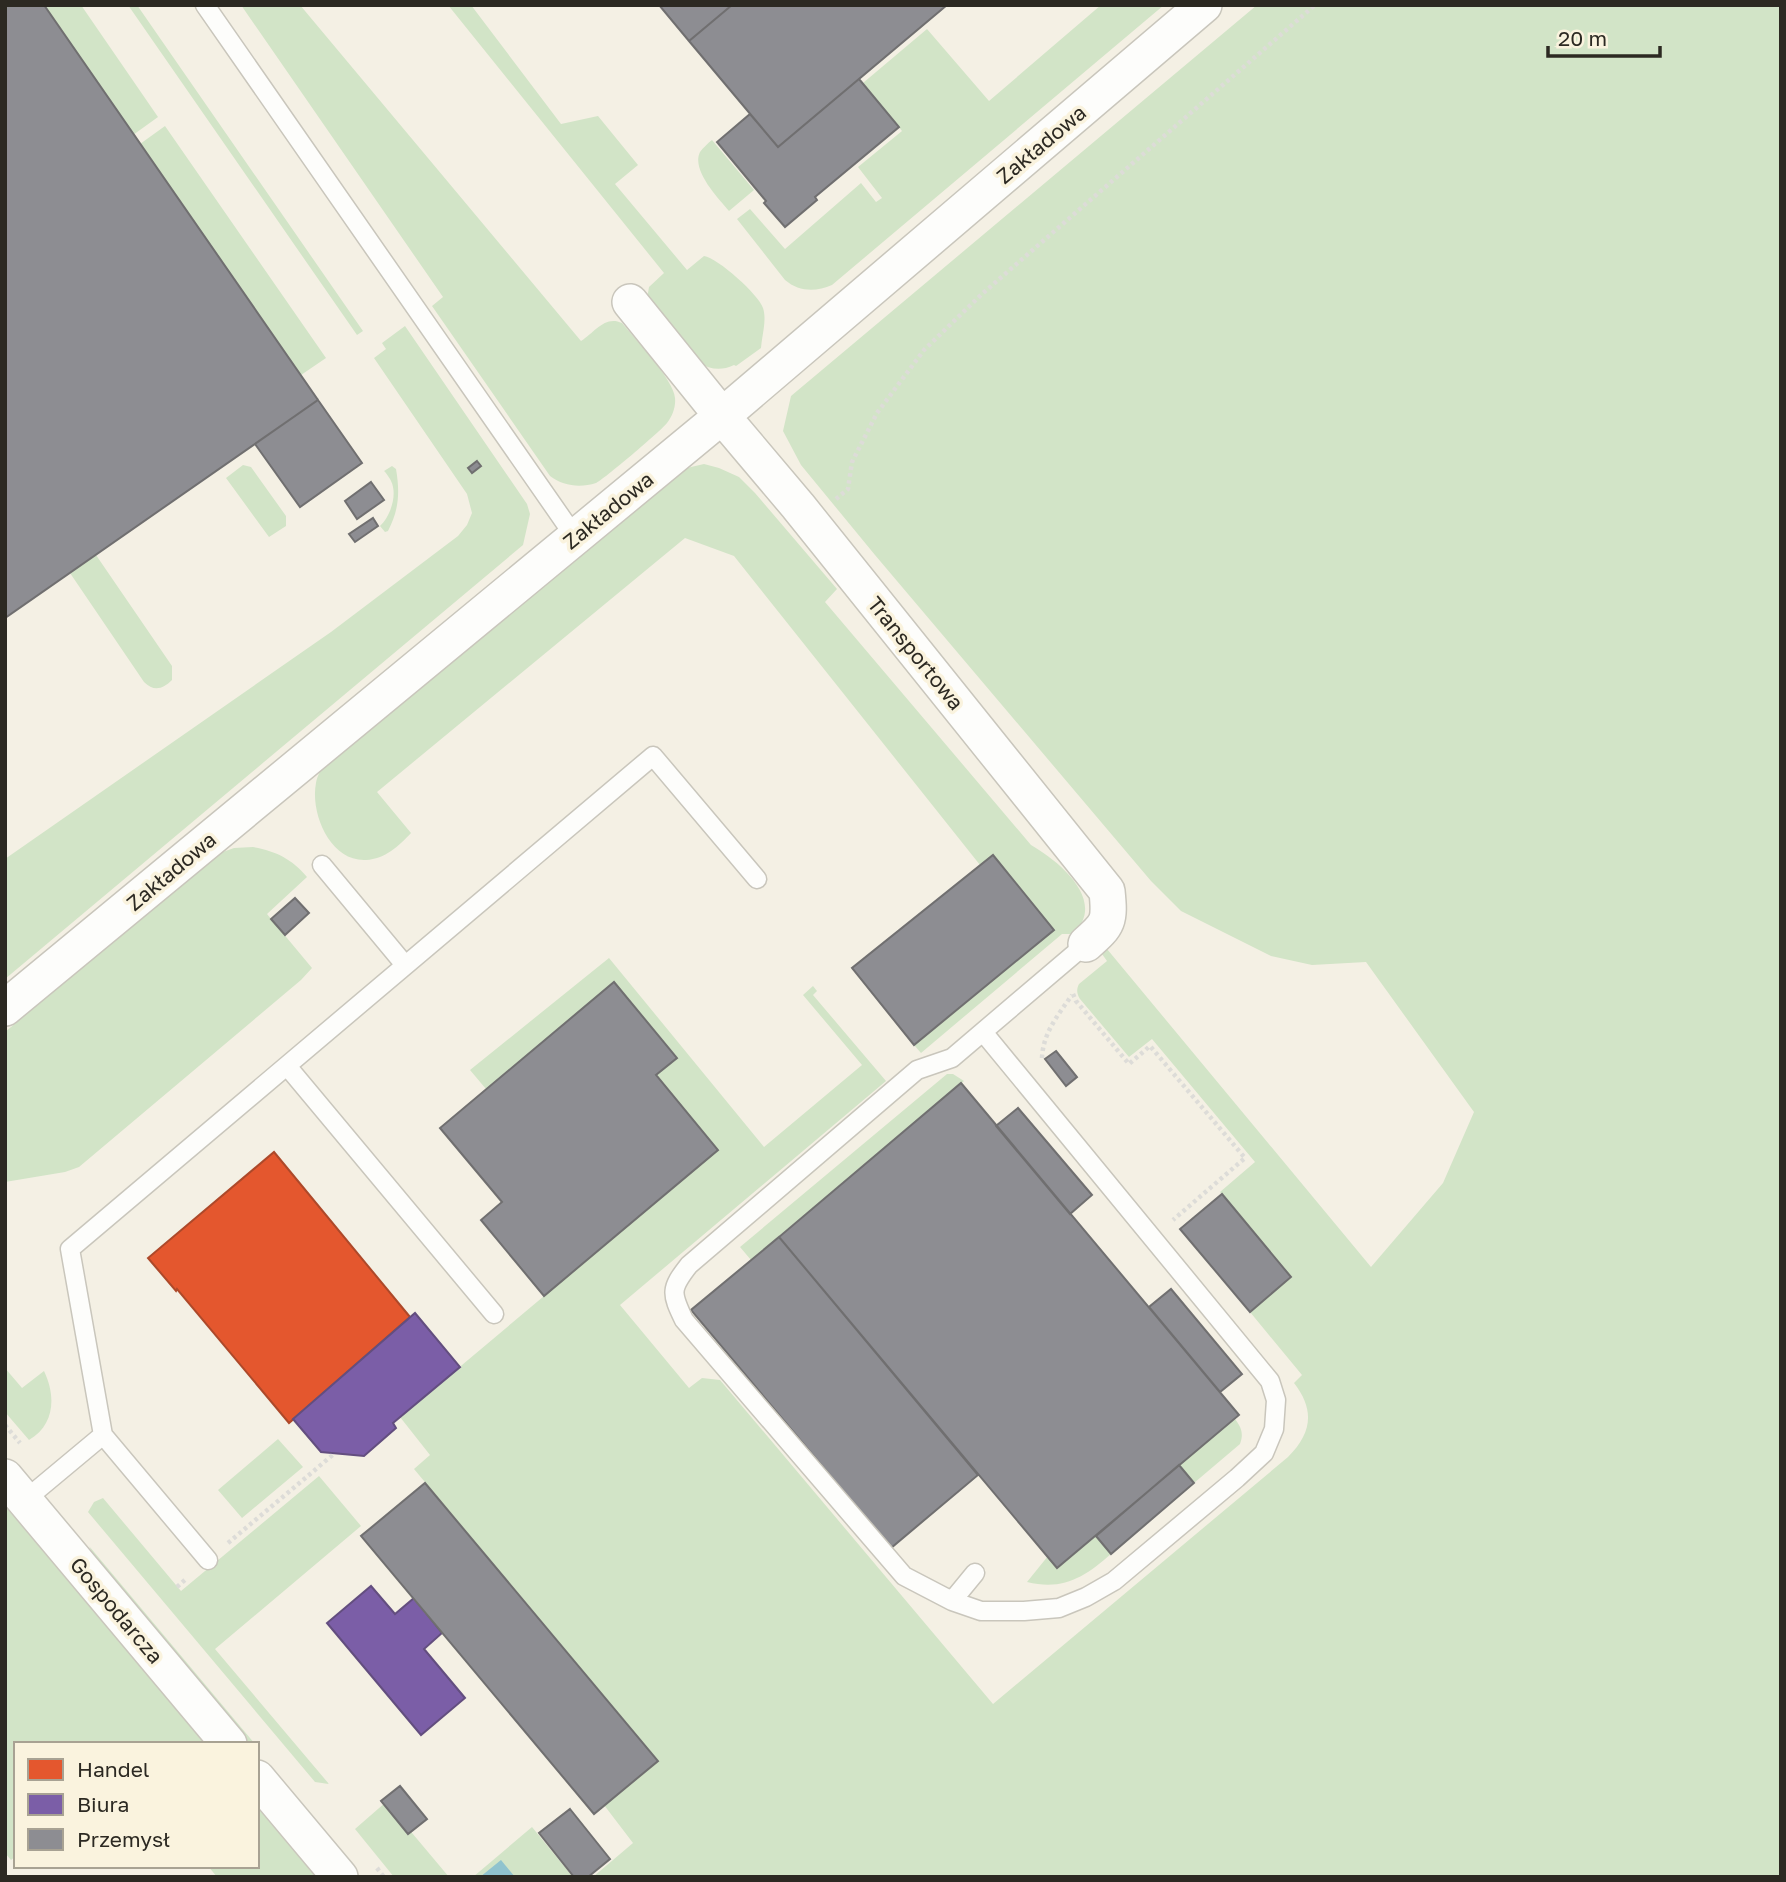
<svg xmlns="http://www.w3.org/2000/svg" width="1786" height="1882" viewBox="0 0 1786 1882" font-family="'Golos Text',sans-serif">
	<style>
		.green { fill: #d2e4c7 }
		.water { fill: #90c3ce }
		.shops { fill: #e4572e; stroke: #ad492a; stroke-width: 2 }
		.offices { fill: #7b5ea7; stroke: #634e7f; stroke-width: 2 }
		.industry { fill: #8d8d92; stroke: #706f70; stroke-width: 2 }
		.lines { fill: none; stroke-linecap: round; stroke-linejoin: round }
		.service-casing { stroke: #c9c6bc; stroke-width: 21 }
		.minor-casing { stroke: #c9c6bc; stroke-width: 38 }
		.path { stroke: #dddcd8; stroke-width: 4.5; stroke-dasharray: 3.5 3.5; stroke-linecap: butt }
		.service { stroke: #fdfdfb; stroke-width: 18 }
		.minor { stroke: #fdfdfb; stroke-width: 35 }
		.labels { text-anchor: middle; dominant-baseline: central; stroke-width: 7; stroke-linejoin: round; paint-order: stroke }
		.street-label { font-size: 21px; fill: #2c2922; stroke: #faf3de }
	</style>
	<rect width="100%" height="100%" fill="#f4f0e4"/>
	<!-- green -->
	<path class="green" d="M44 5H81L158 117 133 135Z
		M128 5H137L363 331 357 335Z
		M241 5H300L581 341C595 332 605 315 622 323 635 339 674 380 675 398 676 407 672 417 667 423 662 430 602 481 596 483 580 488 563 486 550 476L432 306 443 297Z
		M448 5H471L561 124 598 116 638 165 615 184 687 270 704 256C718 258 759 295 763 308 767 320 762 335 761 348L736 366 734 365C721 371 711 370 698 362L647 299 649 287 664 273Z
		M1101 5H1164L832 285C816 292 799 292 785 280L737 219 750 209 785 249 861 183 876 202 882 198 858 167 902 131 863 83 927 29 989 101Z
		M1257 5H1781V1877H593L633 1843 604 1805 658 1761 414 1469 430 1455 400 1417 718 1150 656 1075 677 1057 614 982 486 1089 470 1070 609 958 764 1147 862 1065 803 995 813 986 817 991 813 995 886 1081 620 1305 689 1388 702 1378 720 1380 993 1704 1288 1457C1312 1433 1315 1410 1294 1383L1302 1375 1250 1312 1291 1277 1220 1192 1255 1162 1152 1039 1129 1057 1080 999C1077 994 1076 990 1079 984L1107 961 1102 954 1107 949 1371 1267 1443 1183 1474 1112 1366 962 1312 965 1271 956 1181 911 1151 881 875 555 801 465 783 431 791 396Z
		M165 126 326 358 301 375 140 144Z
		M712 140 754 190 729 211C718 198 691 170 700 152 703 148 708 143 712 140Z
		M405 326 527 504 530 514 523 545 5 979V859L331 632 458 536 467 525 472 513 467 494 374 358 386 349 382 343Z
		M704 464 719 468 739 477 755 493 837 589 825 602 1031 845C1059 861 1108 901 1073 934H1062L921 1053 914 1045 1053 930 993 855 980 865 734 556 685 538 377 792 411 833C399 846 385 859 366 860 330 862 310 813 316 783 317 776 321 770 324 764L673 473 691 467Z
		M243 465 251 467 286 516V526L269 537 226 478Z
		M392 466 396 469C400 492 399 510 388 531L385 532 380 526C390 517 398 495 391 481 391 480 385 471 384 471Z
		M96 555 172 666V680C163 689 154 692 144 682L70 573Z
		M253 847C276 851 292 859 307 877L267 914 312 968 301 980 79 1167 65 1172 5 1182V1032L220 853 234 848Z
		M947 1074H953L964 1081 751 1260 740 1247Z
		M5 1368 22 1388 44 1371C56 1396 55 1425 29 1440L5 1412Z
		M1235 1419C1241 1427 1244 1433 1240 1444L1194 1483 1179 1465Z
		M278 1439 303 1467 242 1518 218 1490Z
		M319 1476 361 1526 215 1649 329 1784 315 1782 88 1512 94 1502 103 1498 181 1591Z
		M5 1506 205 1744H16V1856L11 1860 5 1853Z
		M1096 1536 1111 1554C1085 1577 1063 1591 1027 1582L1048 1556 1058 1568Z
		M89 1546 255 1744H249L101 1568 96 1560Z
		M386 1802 449 1877H394L355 1829Z
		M257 1807 315 1876V1877H217L208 1866H257Z
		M532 1827 573 1877H473Z"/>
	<!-- water -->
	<path class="water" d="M501 1860 515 1877H480Z"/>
	<!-- shops -->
	<path class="shops" d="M274 1152 410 1317 289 1423 177 1289 176 1291 148 1258Z"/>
	<!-- offices -->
	<path class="offices" d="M415 1313 460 1367 393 1423 396 1428 364 1456 321 1452 293 1419Z
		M371 1586 395 1614 414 1598 442 1633 424 1649 465 1698 421 1735 327 1623Z"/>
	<!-- industry -->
	<path class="industry" d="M5 5H44L318 400 5 618Z
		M659 5H732L689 41Z
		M732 5H947L778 147 689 41Z
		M859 79 899 127 815 197 817 200 785 227 764 203 766 201 717 142 750 114 778 147Z
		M318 400 362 463 300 507 255 444Z
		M477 461 481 466 472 473 468 468Z
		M371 482 384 500 357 519 345 501Z
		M373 518 378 526 355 542 349 534Z
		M993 855 1054 930 914 1045 852 968Z
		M295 898 309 913 285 935 271 919Z
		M614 982 677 1058 656 1075 718 1150 544 1296 481 1220 502 1202 440 1128Z
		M1056 1051 1077 1077 1066 1086 1045 1059Z
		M961 1083 1239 1415 1057 1568 779 1237Z
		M1018 1108 1092 1195 1070 1214 996 1126Z
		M1222 1194 1291 1277 1250 1312 1180 1229Z
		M779 1237 978 1475 891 1548 691 1310Z
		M1171 1289 1242 1374 1220 1392 1149 1307Z
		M1179 1465 1194 1483 1111 1554 1096 1536Z
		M425 1483 658 1761 594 1814 361 1536Z
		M400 1786 427 1819 408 1834 381 1801Z
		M570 1809 610 1859 588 1877H574L539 1833Z"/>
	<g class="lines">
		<!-- service casing -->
		<g class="service-casing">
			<path id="service" d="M205 5 575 537
				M322 865 405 965
				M983 1032 1270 1381 1276 1400 1274 1429 1264 1453 1237 1478 1114 1581 1086 1597 1059 1608 1024 1611H981L952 1601 904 1576 684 1320C671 1293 670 1289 689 1265L917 1070 952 1058 1086 944
				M287 1066 494 1314
				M103 1435 70 1249 653 756 757 879
				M25 1500 103 1435 208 1560
				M952 1601 975 1573"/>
		</g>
		<!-- minor casing -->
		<g class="minor-casing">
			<path id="minor" d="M630 302 722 416 798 506 1107 891C1110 921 1109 924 1086 944
				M5 1008 722 416 1204 5
				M5 1477 229 1744
				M257 1778 340 1877"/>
		</g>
		<!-- path -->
		<path class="path" d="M836 499 848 489 852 462 877 413 924 350 982 294 1315 5
			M1073 994 1076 1001 1129 1064 1150 1046 1245 1158 1173 1220
			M1042 1058C1043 1033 1058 1015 1072 995
			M5 1425 20 1443
			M228 1543 335 1453
			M177 1587 187 1578
			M377 1868 384 1877"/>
		<!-- service -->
		<use href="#service" class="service"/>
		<!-- minor -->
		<use href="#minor" class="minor"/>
	</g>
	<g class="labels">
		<!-- street labels -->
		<g class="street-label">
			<text transform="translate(1041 144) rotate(-40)">Zakładowa</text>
			<text transform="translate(608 510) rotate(-39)">Zakładowa</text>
			<text transform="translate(916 653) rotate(51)">Transportowa</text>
			<text transform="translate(171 871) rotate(-40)">Zakładowa</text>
			<text transform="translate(117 1610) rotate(50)">Gospodarcza</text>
		</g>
	</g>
	<!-- border -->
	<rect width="1786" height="1882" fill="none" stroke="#2c2922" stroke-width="14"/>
	<!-- legend -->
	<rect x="14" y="1742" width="245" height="126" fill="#faf3de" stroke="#a8a293" stroke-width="2"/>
	<rect x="28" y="1759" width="35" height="21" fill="#e4572e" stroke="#a8a293" stroke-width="2"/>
	<text x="77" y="1777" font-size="21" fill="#2c2922">Handel</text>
	<rect x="28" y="1794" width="35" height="21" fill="#7b5ea7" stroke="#a8a293" stroke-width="2"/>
	<text x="77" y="1812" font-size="21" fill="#2c2922">Biura</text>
	<rect x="28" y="1829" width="35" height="21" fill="#8d8d92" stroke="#a8a293" stroke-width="2"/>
	<text x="77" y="1847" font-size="21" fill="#2c2922">Przemysł</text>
	<!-- scale -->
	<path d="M1548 46v10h112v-10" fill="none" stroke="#2c2922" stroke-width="3.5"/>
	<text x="1558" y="46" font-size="21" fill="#2c2922" stroke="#faf3de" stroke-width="5" paint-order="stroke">20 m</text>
</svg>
